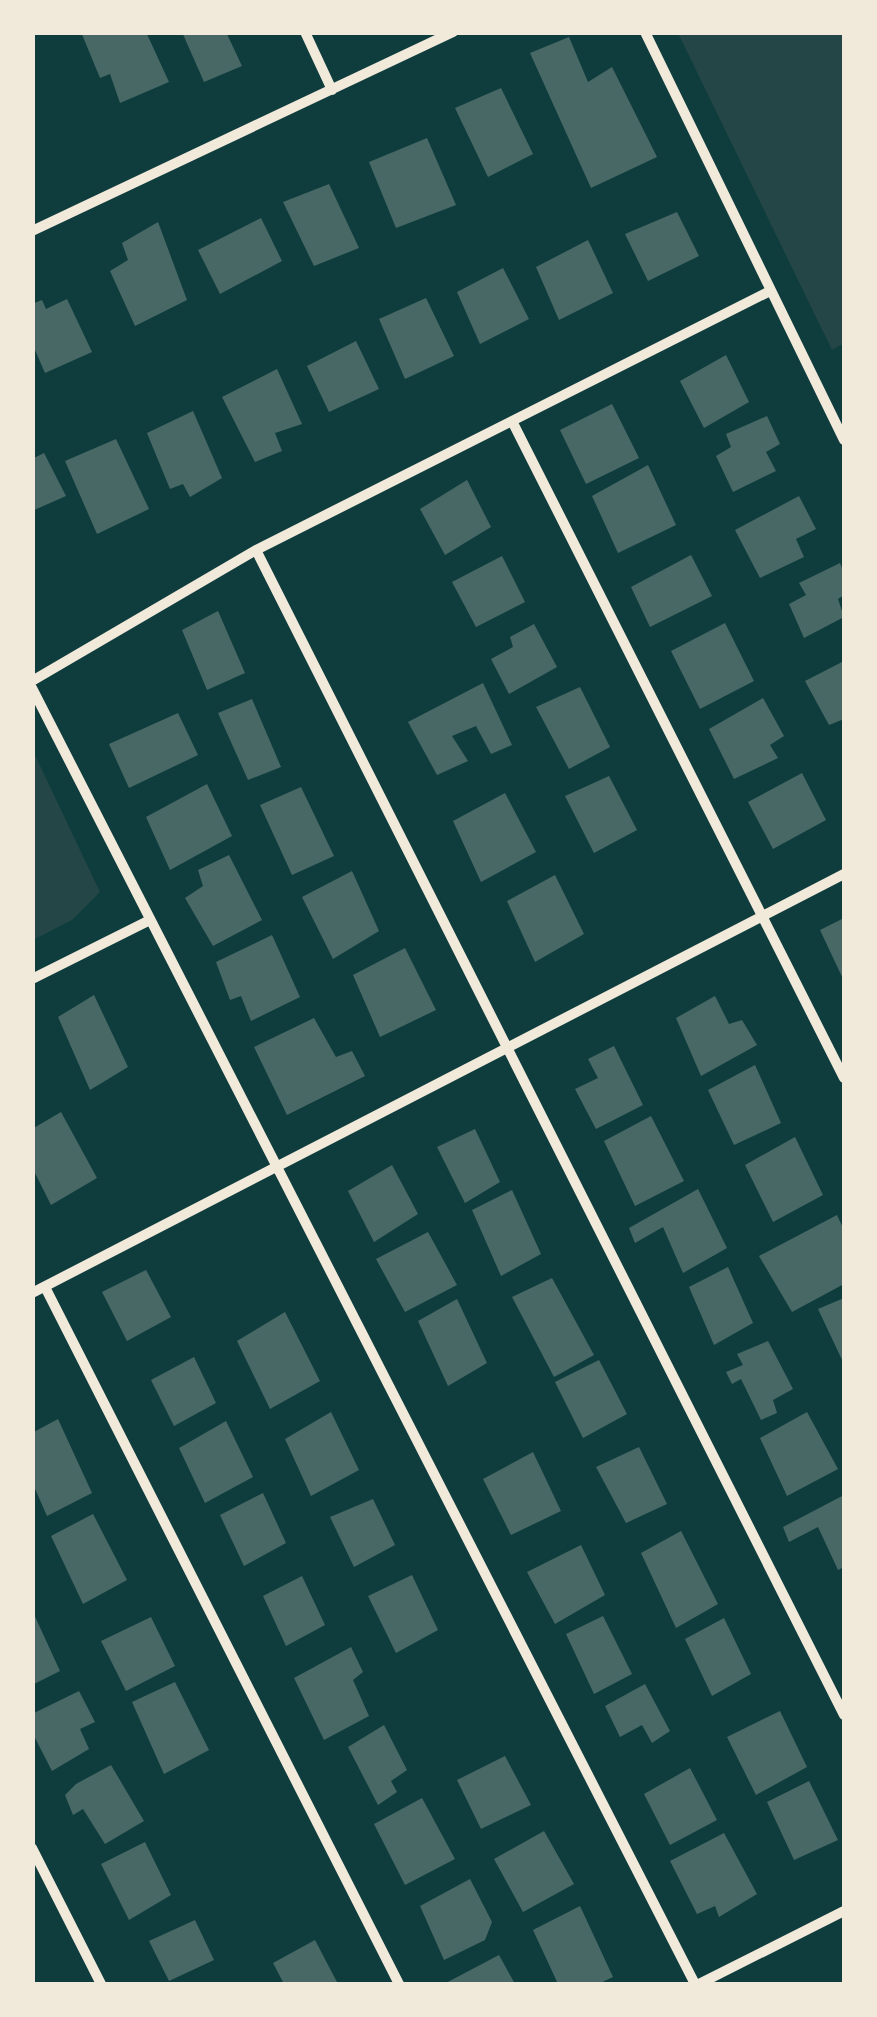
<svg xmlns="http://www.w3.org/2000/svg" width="877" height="2017" viewBox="0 0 877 2017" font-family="'Space Grotesk',sans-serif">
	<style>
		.green { fill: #244646 }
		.building { fill: #486865 }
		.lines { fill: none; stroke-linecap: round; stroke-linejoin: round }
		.minor { stroke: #f1e9da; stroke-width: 10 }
	</style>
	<rect width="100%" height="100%" fill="#0f3d3e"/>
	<!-- green -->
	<path class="green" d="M678 33H844V343L832 350Z
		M33 751 100 892 72 920 33 940Z"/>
	<!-- building -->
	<path class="building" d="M81 32H146L169 82 120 103 110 74 100 78Z
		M182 32H226L242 66 204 82Z
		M569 37 588 82 612 67 657 157 591 188 530 53Z
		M501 88 533 154 488 177 455 108Z
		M427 138 456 205 396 228 369 162Z
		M329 184 359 248 314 266 283 202Z
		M677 212 699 256 648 281 625 234Z
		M261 218 282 261 220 294 198 250Z
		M158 222 187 300 135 326 110 271 128 260 122 243Z
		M588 240 613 293 559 320 536 267Z
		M503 268 529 319 480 344 457 292Z
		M426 298 454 356 405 379 379 319Z
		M67 299 92 352 45 373 32 343V304L42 300 46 309Z
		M356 341 379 389 329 412 307 366Z
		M726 355 749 402 704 428 680 381Z
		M277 369 302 424 275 433 282 451 255 462 222 397Z
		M612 404 639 458 586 484 560 430Z
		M193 411 222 478 190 497 183 484 170 489 147 433Z
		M767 416 780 444 766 452 776 471 733 492 716 456 731 447 726 434Z
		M116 439 149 509 97 534 65 461Z
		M44 453 66 496 32 511V459Z
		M648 465 676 525 618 553 592 496Z
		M467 480 491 527 445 555 420 509Z
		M799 496 816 529 796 539 804 557 760 578 735 530Z
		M691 555 712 596 650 627 631 587Z
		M502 556 525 602 476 627 452 582Z
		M840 563 844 573V595L838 599 844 617 804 638 789 604 806 595 799 583Z
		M218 611 245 673 207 690 182 630Z
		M725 623 754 681 700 709 671 651Z
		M534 624 557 667 509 694 491 659 513 647 510 637Z
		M844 661V719L829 725 805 681Z
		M483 683 512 745 491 754 476 726 452 736 468 761 437 775 408 722Z
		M580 687 610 747 569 769 536 707Z
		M763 698 784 736 770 745 778 758 734 779 709 729Z
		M252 699 281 767 248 780 218 713Z
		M178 713 198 755 129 788 109 744Z
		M802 773 826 820 773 849 748 802Z
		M609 776 637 830 594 853 565 796Z
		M207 784 232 836 170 870 146 817Z
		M301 787 334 856 292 875 260 805Z
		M505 793 536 852 481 882 453 821Z
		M229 855 262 920 213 946 185 898 203 886 198 870Z
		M352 871 379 931 333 959 302 897Z
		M555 875 584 934 535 962 507 901Z
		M844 918V981L820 930Z
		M272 935 300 997 251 1021 241 996 230 1000 216 962Z
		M405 948 436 1010 380 1037 353 975Z
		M94 995 128 1067 90 1090 58 1017Z
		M715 996 729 1024 742 1020 757 1045 701 1076 676 1018Z
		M314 1018 336 1057 352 1051 365 1076 287 1115 254 1047Z
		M614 1046 643 1105 596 1129 575 1089 598 1078 588 1059Z
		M755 1065 781 1123 734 1145 708 1090Z
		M61 1112 97 1178 51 1205 32 1167V1129Z
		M651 1116 684 1181 635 1206 604 1141Z
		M475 1129 500 1182 465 1203 437 1147Z
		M795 1137 823 1195 773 1222 745 1165Z
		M392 1165 418 1214 374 1242 348 1191Z
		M698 1189 727 1248 683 1273 663 1227 635 1243 629 1228Z
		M512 1190 541 1254 501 1276 472 1210Z
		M837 1215 844 1230V1284L792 1312 759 1256Z
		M428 1232 457 1285 405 1312 376 1259Z
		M728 1267 753 1323 714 1345 689 1287Z
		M146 1270 171 1317 127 1341 102 1292Z
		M552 1278 594 1355 554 1377 512 1297Z
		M844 1298V1364L818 1309Z
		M457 1299 487 1363 448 1386 418 1321Z
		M285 1312 320 1381 270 1409 237 1341Z
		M768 1341 793 1389 773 1400 777 1413 761 1420 741 1379 732 1384 726 1372 743 1365 737 1354Z
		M194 1357 216 1403 174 1426 151 1380Z
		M599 1360 627 1414 583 1438 555 1382Z
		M331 1412 359 1470 311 1496 285 1439Z
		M807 1412 838 1469 787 1496 760 1438Z
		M58 1419 92 1493 47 1516 32 1482V1433Z
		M226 1421 253 1477 205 1503 179 1448Z
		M639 1447 667 1504 626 1523 596 1467Z
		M533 1452 561 1511 511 1535 483 1479Z
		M263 1493 286 1543 244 1566 220 1515Z
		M844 1495V1567L838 1570 818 1527 789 1542 783 1527Z
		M373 1499 395 1545 354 1567 330 1517Z
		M93 1514 127 1580 83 1604 51 1536Z
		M681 1531 718 1604 676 1628 641 1553Z
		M581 1545 605 1595 555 1624 527 1572Z
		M412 1575 438 1630 396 1653 368 1596Z
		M302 1576 325 1625 286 1646 263 1596Z
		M32 1610 60 1671 32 1685Z
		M603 1616 632 1674 594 1694 566 1634Z
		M151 1617 175 1666 126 1691 101 1641Z
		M724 1618 751 1674 712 1696 685 1639Z
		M351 1647 363 1672 353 1680 369 1716 324 1740 294 1678Z
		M175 1682 209 1750 164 1774 132 1702Z
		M645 1684 670 1731 652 1743 642 1725 620 1737 605 1706Z
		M79 1691 95 1722 80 1729 89 1749 52 1771 32 1732V1714Z
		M780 1711 807 1767 756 1795 727 1737Z
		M384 1725 407 1770 391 1781 397 1792 378 1805 348 1747Z
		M505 1756 531 1805 481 1829 457 1780Z
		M111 1765 144 1821 105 1844 83 1809 73 1815 65 1795 76 1784Z
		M690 1768 717 1820 670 1845 644 1794Z
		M809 1781 838 1840 794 1860 767 1802Z
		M422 1798 455 1859 405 1885 374 1824Z
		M544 1831 574 1884 523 1912 494 1859Z
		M724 1833 757 1894 719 1917 715 1906 697 1914 670 1861Z
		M145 1842 171 1895 129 1920 101 1864Z
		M470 1879 492 1922 485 1940 444 1960 420 1906Z
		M580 1906 613 1977 598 1984H558L533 1930Z
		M195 1920 214 1960 169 1981 149 1941Z
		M315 1940 338 1984H284L273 1963Z
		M499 1955 515 1984H444Z"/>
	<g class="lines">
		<!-- minor -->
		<path class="minor" d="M305 32 332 90
			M645 32 844 440
			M32 231 453 32
			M512 421 844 1078
			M256 550 844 1715
			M32 681 256 550 770 291
			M32 688 695 1984
			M32 979 150 920
			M45 1287 399 1984
			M32 1293 844 874
			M32 1848 101 1984
			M699 1984 844 1911"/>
	</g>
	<!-- border -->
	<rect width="877" height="2017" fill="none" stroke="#f1e9da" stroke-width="70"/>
</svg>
